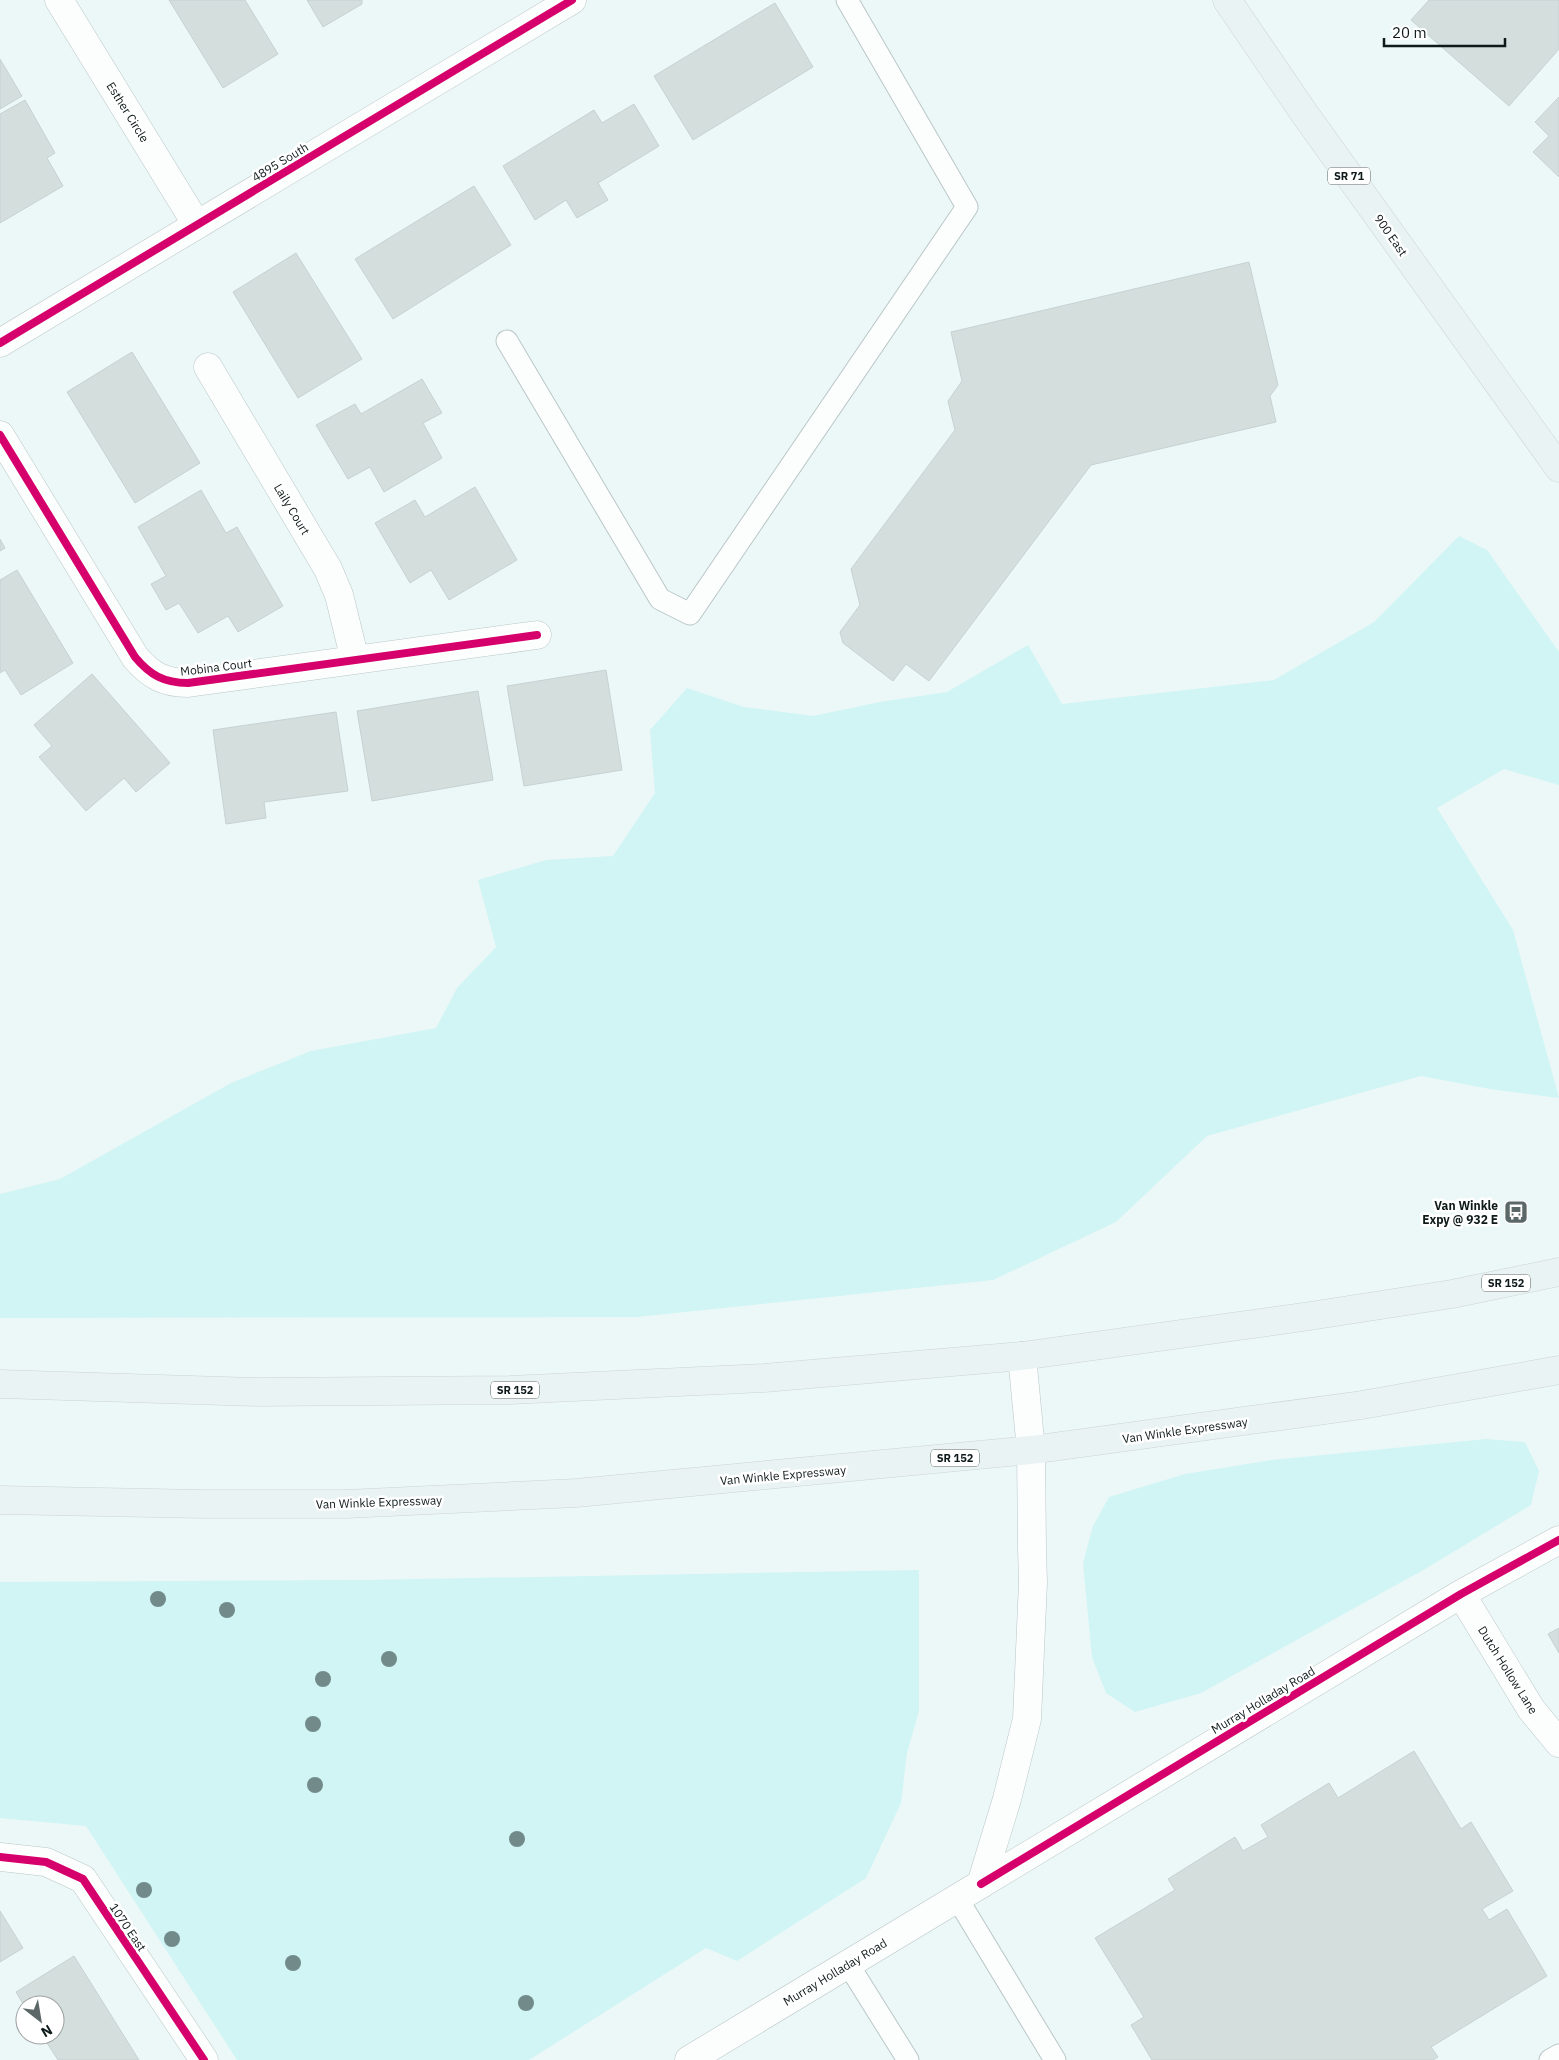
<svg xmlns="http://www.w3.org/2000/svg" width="1559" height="2060" viewBox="0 0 1559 2060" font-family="'IBM Plex Sans',sans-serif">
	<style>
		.green { fill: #d0f5f4 }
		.building { fill: #d3dedd; stroke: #c6d1d1 }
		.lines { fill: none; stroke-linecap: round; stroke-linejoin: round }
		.lane-casing { stroke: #bbc6c6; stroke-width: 23 }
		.street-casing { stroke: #bbc6c6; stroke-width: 29 }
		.secondary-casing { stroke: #bbc6c6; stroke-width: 29 }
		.primary-casing { stroke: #ccd3d3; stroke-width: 29 }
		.lane { stroke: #fcfefe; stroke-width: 21 }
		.street { stroke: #fcfefe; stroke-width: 28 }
		.secondary { stroke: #fcfefe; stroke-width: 28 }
		.primary { stroke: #e9f3f3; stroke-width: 28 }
		.cycleway-casing { stroke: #fff; stroke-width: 11 }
		.cycleway { stroke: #d6006c; stroke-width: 8 }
		.tree { fill: #728b8a }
		.labels { text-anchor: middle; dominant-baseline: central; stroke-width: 5; stroke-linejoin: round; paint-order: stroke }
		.shield { fill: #fff; stroke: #565e5e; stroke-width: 1 }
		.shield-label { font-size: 11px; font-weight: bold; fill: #0e1919 }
		.street-label { font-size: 12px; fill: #0e1919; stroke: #fff }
		.poi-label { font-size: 12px; font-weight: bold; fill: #0e1919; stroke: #fff; text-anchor: end }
	</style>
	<rect width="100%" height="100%" fill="#ecf8f8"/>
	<!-- green -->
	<path class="green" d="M1459 536 1487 550 1559 652V785L1504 769 1437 808 1513 930 1559 1098 1490 1089 1421 1076 1207 1136 1116 1222 993 1280 637 1317 0 1318V1194L60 1179 231 1083 311 1051 436 1028 457 988 496 947 478 880 546 860 613 856 655 793 650 730 687 688 744 707 813 716 880 702 947 692 1028 645 1062 704 1274 680 1374 622Z
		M1486 1439 1525 1442 1539 1471 1531 1505 1425 1569 1201 1693 1135 1712 1106 1693 1092 1657 1083 1563 1093 1526 1109 1497 1185 1474 1272 1460Z
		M919 1570V1711L907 1753 901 1803 866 1878 737 1961 706 1948 529 2060H237L86 1826 0 1818V1582L363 1580Z"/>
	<!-- building -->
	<path class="building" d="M169 0H245L278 54 223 88Z
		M307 0H362V4L323 27Z
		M1429 0H1559V49L1509 106 1411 20Z
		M775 3 813 67 693 140 654 76Z
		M0 59 22 96 0 109Z
		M1559 97V177L1533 152 1549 136 1535 122Z
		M25 100 55 153 47 158 63 186 0 223V114Z
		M634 104 659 146 598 183 608 200 577 218 566 200 535 220 503 166 594 110 602 123Z
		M474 186 511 245 393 319 355 259Z
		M296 253 362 359 298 398 233 292Z
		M1249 262 1278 385 1270 396 1276 422 1091 465 929 681 906 664 893 681 843 643 840 632 860 605 851 569 955 430 948 401 962 381 951 332Z
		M132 352 200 463 135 503 67 392Z
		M422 379 442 413 423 423 442 458 384 492 370 467 348 479 316 425 355 404 361 414Z
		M475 487 517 560 449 600 431 570 410 583 375 523 415 500 425 517Z
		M201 490 226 533 237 527 283 606 238 632 228 616 198 633 179 603 166 610 151 584 166 576 138 527Z
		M0 539 5 548 0 551Z
		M17 570 73 663 21 695 5 670 0 673V580Z
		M606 670 622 770 524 786 507 686Z
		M92 674 170 763 136 792 124 778 86 811 39 757 52 746 34 725Z
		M478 691 493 780 372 801 357 711Z
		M336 712 348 791 264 802 266 818 226 824 213 730Z
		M1559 1628V1653L1548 1634Z
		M1414 1751 1461 1829 1471 1822 1513 1891 1482 1909 1489 1920 1507 1909 1547 1976 1431 2047 1438 2057 1433 2060H1152L1131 2025 1144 2017 1095 1938 1175 1890 1168 1879 1235 1837 1243 1851 1268 1837 1261 1825 1329 1783 1338 1798Z
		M0 1911 23 1948 0 1962Z
		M74 1956 139 2060H58L42 2035H55V2005H25V2007L16 1992Z"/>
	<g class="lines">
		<!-- lane casing -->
		<g class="lane-casing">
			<path id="lane" d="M507 341 660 599 690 614 967 207 847 0
				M957 1898 1055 2060
				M848 1964 908 2060
				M1550 2060 1559 2055"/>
		</g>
		<!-- street casing -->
		<g class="street-casing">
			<path id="street" d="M59 0 197 225
				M0 343 572 0
				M208 367 328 569 339 595 355 660
				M0 435 135 657C150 675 164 683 188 683L537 635
				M1461 1594 1531 1709 1559 1743
				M0 1857 46 1862 83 1879 204 2060
				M981 1884 1461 1594 1559 1540"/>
		</g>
		<!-- secondary casing -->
		<g class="secondary-casing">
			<path id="secondary" d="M689 2060 981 1884 1007 1799 1027 1719 1033 1582 1032 1548 1031 1450 1022 1356"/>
		</g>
		<!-- primary casing -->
		<g class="primary-casing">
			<path id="primary" d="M1227 0 1304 113 1559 468
				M0 1384 259 1392 510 1390 764 1378 1022 1356 1310 1316 1452 1294 1559 1272
				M0 1500 203 1504H346L576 1493 1031 1450 1362 1405 1559 1370"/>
		</g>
		<!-- lane -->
		<use href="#lane" class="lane"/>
		<!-- street -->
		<use href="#street" class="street"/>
		<!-- secondary -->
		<use href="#secondary" class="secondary"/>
		<!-- primary -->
		<use href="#primary" class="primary"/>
		<!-- cycleway casing -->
		<g class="cycleway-casing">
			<path id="cycleway" d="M0 343 572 0
				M0 435 135 657C150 675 164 683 188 683L537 635
				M0 1857 46 1862 83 1879 204 2060
				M981 1884 1461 1594 1559 1540"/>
		</g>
		<!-- cycleway -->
		<use href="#cycleway" class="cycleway"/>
	</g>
	<!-- trees -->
	<g class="tree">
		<circle cx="158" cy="1599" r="8"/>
		<circle cx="227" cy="1610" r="8"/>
		<circle cx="389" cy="1659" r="8"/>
		<circle cx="323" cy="1679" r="8"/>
		<circle cx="313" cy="1724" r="8"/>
		<circle cx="315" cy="1785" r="8"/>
		<circle cx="517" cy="1839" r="8"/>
		<circle cx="144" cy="1890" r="8"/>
		<circle cx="172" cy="1939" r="8"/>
		<circle cx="293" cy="1963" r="8"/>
		<circle cx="526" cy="2003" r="8"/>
	</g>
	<!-- icons -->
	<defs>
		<g id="bus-square" transform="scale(1.25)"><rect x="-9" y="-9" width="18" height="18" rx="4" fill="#5c6767" stroke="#fff"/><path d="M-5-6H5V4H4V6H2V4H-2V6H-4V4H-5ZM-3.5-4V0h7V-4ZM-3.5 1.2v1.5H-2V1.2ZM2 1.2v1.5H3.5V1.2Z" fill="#fff"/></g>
	</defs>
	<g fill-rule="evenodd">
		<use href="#bus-square" x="1516" y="1212"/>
	</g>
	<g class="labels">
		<!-- shield labels -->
		<g class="shield">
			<rect x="1328" y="167.5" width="42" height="17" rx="4"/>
			<rect x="1482" y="1274.5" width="48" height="17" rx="4"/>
			<rect x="491" y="1381.5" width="48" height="17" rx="4"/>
			<rect x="931" y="1449.5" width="48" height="17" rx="4"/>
		</g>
		<g class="shield-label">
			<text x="1349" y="176">SR 71</text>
			<text x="1506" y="1283">SR 152</text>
			<text x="515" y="1390">SR 152</text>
			<text x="955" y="1458">SR 152</text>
		</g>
		<!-- street labels -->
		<g class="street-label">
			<text transform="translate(128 112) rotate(58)">Esther Circle</text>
			<text transform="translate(280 162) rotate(-31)">4895 South</text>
			<text transform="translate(1391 235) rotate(55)">900 East</text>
			<text transform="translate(292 509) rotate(59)">Laily Court</text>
			<text transform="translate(216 667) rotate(-7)">Mobina Court</text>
			<text transform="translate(1185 1430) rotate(-8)">Van Winkle Expressway</text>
			<text transform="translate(783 1475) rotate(-5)">Van Winkle Expressway</text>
			<text transform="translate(379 1502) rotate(-2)">Van Winkle Expressway</text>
			<text transform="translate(1508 1670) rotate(58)">Dutch Hollow Lane</text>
			<text transform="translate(1263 1700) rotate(-31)">Murray Holladay Road</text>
			<text transform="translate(128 1927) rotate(56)">1070 East</text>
			<text transform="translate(835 1972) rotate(-31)">Murray Holladay Road</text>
		</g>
		<!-- poi labels -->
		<g class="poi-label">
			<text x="1498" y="1205">Van Winkle<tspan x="1498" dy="14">Expy @ 932 E</tspan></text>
		</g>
	</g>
	<!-- north arrow -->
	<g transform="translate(40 2020) rotate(149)"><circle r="24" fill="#ffffff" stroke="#9fa3a3"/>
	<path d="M0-4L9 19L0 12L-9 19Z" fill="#5c6767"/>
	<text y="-8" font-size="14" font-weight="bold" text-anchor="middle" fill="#0e1919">N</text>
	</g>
	<!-- scale -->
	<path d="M1384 38v8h121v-8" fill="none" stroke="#0e1919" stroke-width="2.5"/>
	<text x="1392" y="38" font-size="15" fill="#0e1919" stroke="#ffffff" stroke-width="4" paint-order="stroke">20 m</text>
</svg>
